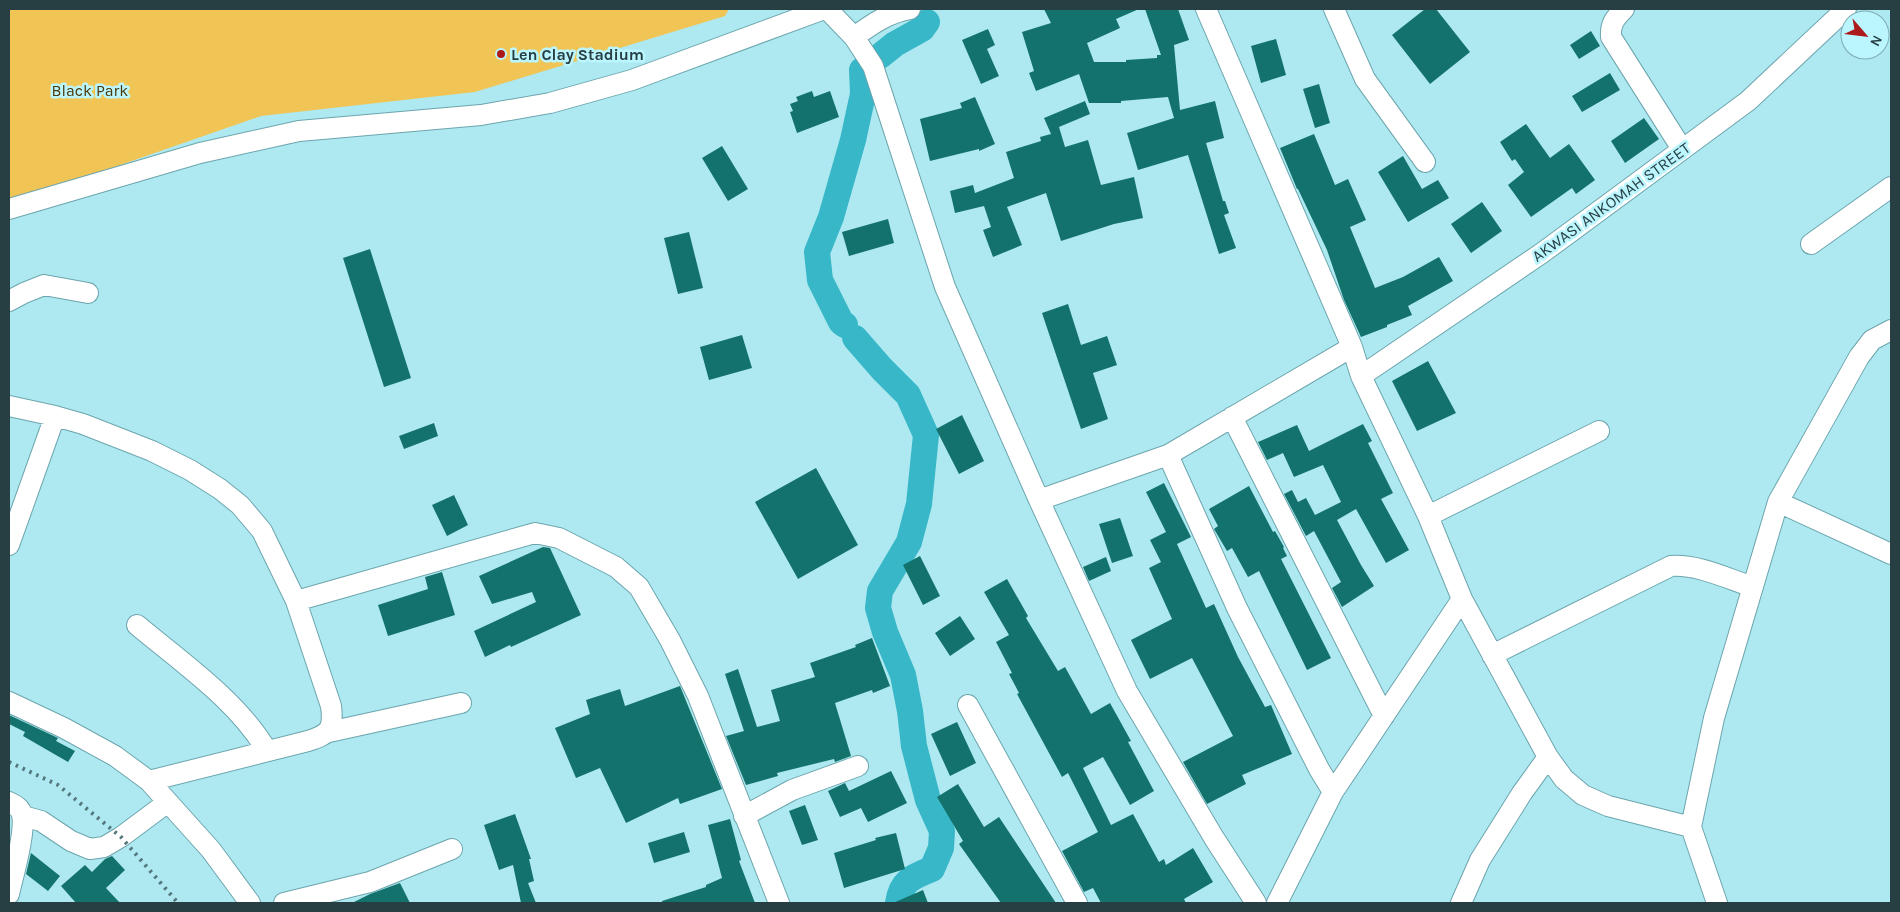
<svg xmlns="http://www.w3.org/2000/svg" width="1900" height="912" viewBox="0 0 1900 912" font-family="Karla,sans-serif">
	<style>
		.green { fill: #f0c556 }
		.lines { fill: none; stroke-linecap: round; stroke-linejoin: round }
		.river { stroke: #38b7c8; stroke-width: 26 }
		.building { fill: #13726c }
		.minor-casing { stroke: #6ca5ad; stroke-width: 22 }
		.minor { stroke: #fff; stroke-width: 20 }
		.rail { stroke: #53777c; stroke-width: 4; stroke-dasharray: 2.5 5; stroke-linecap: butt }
		.poi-dot { fill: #ac1a1a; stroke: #bbf6ff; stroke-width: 2 }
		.labels { text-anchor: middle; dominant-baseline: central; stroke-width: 5; stroke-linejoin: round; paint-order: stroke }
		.poi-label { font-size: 16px; font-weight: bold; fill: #273f43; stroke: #bbf6ff; text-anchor: start }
		.park-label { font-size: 16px; fill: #4a3807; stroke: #bbf6ff }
		.street-label { font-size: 16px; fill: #273f43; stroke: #bbf6ff }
	</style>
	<rect width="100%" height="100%" fill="#aee9f1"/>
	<!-- green -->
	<path class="green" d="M9 9H729L725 16 475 92 261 116 37 194 9 202Z"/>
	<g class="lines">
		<!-- river -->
		<path class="river" d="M880 56 895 44 922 29 927 22
			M845 325 841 322 820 280 817 252 831 217 853 140 863 94 862 70
			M855 338 882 369 908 395 926 435 919 504 909 542 880 591 878 608 885 632 903 675 910 711 914 746 928 800 942 831 941 848 932 869C912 877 901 881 898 903"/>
	</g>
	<!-- building -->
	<path class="building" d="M1044 9H1139L1116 19 1120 28 1087 43 1094 62H1126V60L1157 58V55H1161L1145 9H1178L1189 40 1174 45 1180 110 1215 101 1224 138 1206 143 1223 201H1225L1229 213 1224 215 1236 248 1219 254 1188 155 1138 170 1127 133 1174 118 1168 97 1121 101V103H1089L1079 74 1036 91 1029 73 1034 71 1022 32 1051 23Z
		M1425 9H1436L1470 52 1430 84 1392 35Z
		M988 29 995 45 987 49 999 76 981 84 962 40Z
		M1591 31 1600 46 1579 59 1570 45Z
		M1276 39 1286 75 1261 83 1251 46Z
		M1610 73 1620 90 1582 112 1572 96Z
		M1319 84 1330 123 1315 128 1303 89Z
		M812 91 814 97 830 91 839 117 797 133 790 112 793 111 790 104 798 101 796 97Z
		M975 97 995 144 979 151V149L930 161 920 119 962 108 960 103Z
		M1085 101 1090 114 1059 127 1065 147 1088 140 1101 185 1134 177 1143 218 1114 224 1061 241 1046 193 1007 207 1022 245 993 257 983 230 991 227 984 206 955 213 950 191 973 185 975 193 1014 178 1006 152 1041 141 1040 137 1051 134 1044 118Z
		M1644 118 1659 139 1625 163 1611 141Z
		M1526 124 1550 158 1569 144 1595 180 1576 194 1572 188 1531 217 1508 185 1524 172 1515 159 1512 161 1500 142Z
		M1314 134 1335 185 1348 179 1366 220 1350 227 1375 288 1403 277 1439 257 1453 281 1408 306 1412 315 1387 325V327L1361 337 1344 300 1327 250 1298 189H1297L1280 148Z
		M722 146 748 189 728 201 702 158Z
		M1403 156 1422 189 1438 180 1449 198 1408 222 1378 172Z
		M1482 202 1502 231 1471 253 1451 224Z
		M888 219 894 243 849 256 842 232Z
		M689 232 703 288 678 294 664 238Z
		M370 249 411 378 384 387 343 258Z
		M1068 304 1081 345 1107 336 1117 365 1093 373 1108 419 1081 429 1042 313Z
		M742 335 752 368 709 380 700 347Z
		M1428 361 1456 413 1417 431 1392 381Z
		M962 415 984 461 959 474 936 429Z
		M434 423 438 436 404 449 399 436Z
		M1363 424 1372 441 1368 443 1393 493 1381 499 1409 550 1386 563 1356 509 1337 520 1361 565 1374 586 1342 607 1332 588 1341 582 1314 531 1306 536 1284 494 1292 490 1298 502 1306 498 1315 515 1341 502 1323 465 1294 477 1283 453 1267 460 1258 442 1297 425 1309 451Z
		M816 468 858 545 798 579 755 502Z
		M1164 483 1191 537 1177 544 1206 608 1214 604 1238 657 1265 707 1271 705 1292 754 1242 775 1246 784 1207 804 1183 762 1233 736 1192 658 1150 679 1131 640 1172 619 1149 568 1161 562 1150 540 1166 532 1146 492Z
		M1249 486 1273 532 1275 531 1284 547 1283 548 1287 556 1281 559 1331 658 1307 670 1259 571 1248 577 1232 548 1227 551 1214 529 1218 526 1209 509Z
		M454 495 468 525 447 536 432 505Z
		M1120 518 1133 556 1112 563 1099 524Z
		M543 547 550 548 581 615 511 647 510 645 485 657 474 631 536 602 532 592 492 604 479 576Z
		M920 556 940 596 923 605 903 565Z
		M1106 557 1111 571 1089 581 1083 567Z
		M442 572 455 615 388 636 378 605 428 589 425 577Z
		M1007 579 1028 616 1026 618 1058 671 1065 667 1091 714 1110 703 1131 741 1128 742 1154 791 1130 805 1103 757 1083 768 1111 825 1133 814 1159 862 1164 859 1166 865 1193 848 1213 882 1184 899 1186 903H1101L1093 888 1084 892 1062 851 1098 832 1068 773 1062 777 1017 694 1019 693 1009 674 1012 673 996 642 1009 635 984 592Z
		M960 616 975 639 950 656 935 633Z
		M872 638 890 686 873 693 872 690 835 703 851 756 835 762 834 759 777 773 778 776 746 785 726 736 744 731 725 674 738 669 757 727 780 721 771 690 815 677 810 663 856 647 855 645Z
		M680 686 722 789 680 804 678 798 626 823 600 768 576 778 555 728 590 714 586 700 620 689 625 706Z
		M9 715 58 738 56 741 75 751 68 762 23 736 25 732 9 724Z
		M957 722 976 763 950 776 931 734Z
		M891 771 907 803 868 822 861 808 840 817 828 791 845 783 849 791Z
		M958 784 984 827 999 817 1056 903H1001L959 844 963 841 937 797Z
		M805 805 818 840 802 845 789 811Z
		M515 814 531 859H529L534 881 528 883 536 903H521L513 865 499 870 484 825Z
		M730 819 741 860 739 861 755 903H662V901L706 887V885L722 878 708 825Z
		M684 832 690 852 654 863 648 843Z
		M896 833 905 869 844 888 834 853 876 840 875 838Z
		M31 853 60 876 48 891 26 874Z
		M112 856 125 870 106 888 120 903H76L61 886 85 865 92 872 105 859Z
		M400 883 410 903H352L370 894Z
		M923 890 928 903H893Z"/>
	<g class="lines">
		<!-- minor casing -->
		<g class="minor-casing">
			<path id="minor" d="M827 9 854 37 873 66 945 287 1039 500 1168 455
				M1206 9 1352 347 1361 376 1428 516 1462 599 1548 757 1564 779 1583 795 1608 806 1691 827
				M1334 9 1365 79 1425 162
				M1624 9C1615 18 1610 24 1611 37L1682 149
				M854 37C871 25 889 12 910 9
				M9 209 200 153 299 131 481 115 550 103 632 80 824 9
				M1811 244 1891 187
				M9 301 24 293 44 285 88 293
				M1361 376 1542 253 1748 101 1846 9
				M9 406 55 416 83 424 152 451 190 470 220 489 240 505 262 531 296 601 331 706C334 729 330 734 308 741L149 781
				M1232 417 1384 716
				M1039 500 1127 691 1214 838 1256 903
				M1778 502 1891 554
				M1428 516 1599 431
				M9 545 55 416
				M296 601 535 533 559 538 616 567 639 587 670 640 698 696 779 903
				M137 625C181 662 238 701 267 751
				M1492 655 1671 566C1698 564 1728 579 1753 587
				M9 702 64 728 115 756 149 781 211 850 250 903
				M968 705 1077 903
				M329 732 461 703
				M1333 792 1319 769 1237 608 1168 455 1352 347
				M9 802C15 805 21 808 22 815 26 832 13 876 9 894
				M23 816 41 821 71 841 90 849 104 847 121 837 168 802
				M744 816 792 790 858 766
				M284 903 370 882 452 849
				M1277 903 1333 792 1462 599
				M1461 903 1480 860 1522 793 1548 757
				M1717 903 1691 827 1714 718 1778 502 1859 357 1872 340 1891 330"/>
		</g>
		<!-- minor -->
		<use href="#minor" class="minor"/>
		<!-- rail -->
		<path class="rail" d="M9 762 58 785 121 837 178 903"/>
	</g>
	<!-- markers -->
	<circle class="poi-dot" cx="501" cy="54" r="5"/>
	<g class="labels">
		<!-- poi labels -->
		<g class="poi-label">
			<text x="511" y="54">Len Clay Stadium</text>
		</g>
		<!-- park labels -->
		<g class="park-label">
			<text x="90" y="90">Black Park</text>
		</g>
		<!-- street labels -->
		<g class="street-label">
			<text transform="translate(1611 202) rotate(-36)">AKWASI ANKOMAH STREET</text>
		</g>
	</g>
	<!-- border -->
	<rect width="1900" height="912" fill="none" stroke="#273f43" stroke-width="20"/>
	<!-- north arrow -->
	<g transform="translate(1865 35) rotate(118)"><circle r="24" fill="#bbf6ff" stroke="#80adb4"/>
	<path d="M0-4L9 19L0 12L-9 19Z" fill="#ac1a1a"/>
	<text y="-8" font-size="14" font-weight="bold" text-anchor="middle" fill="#273f43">N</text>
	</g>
</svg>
